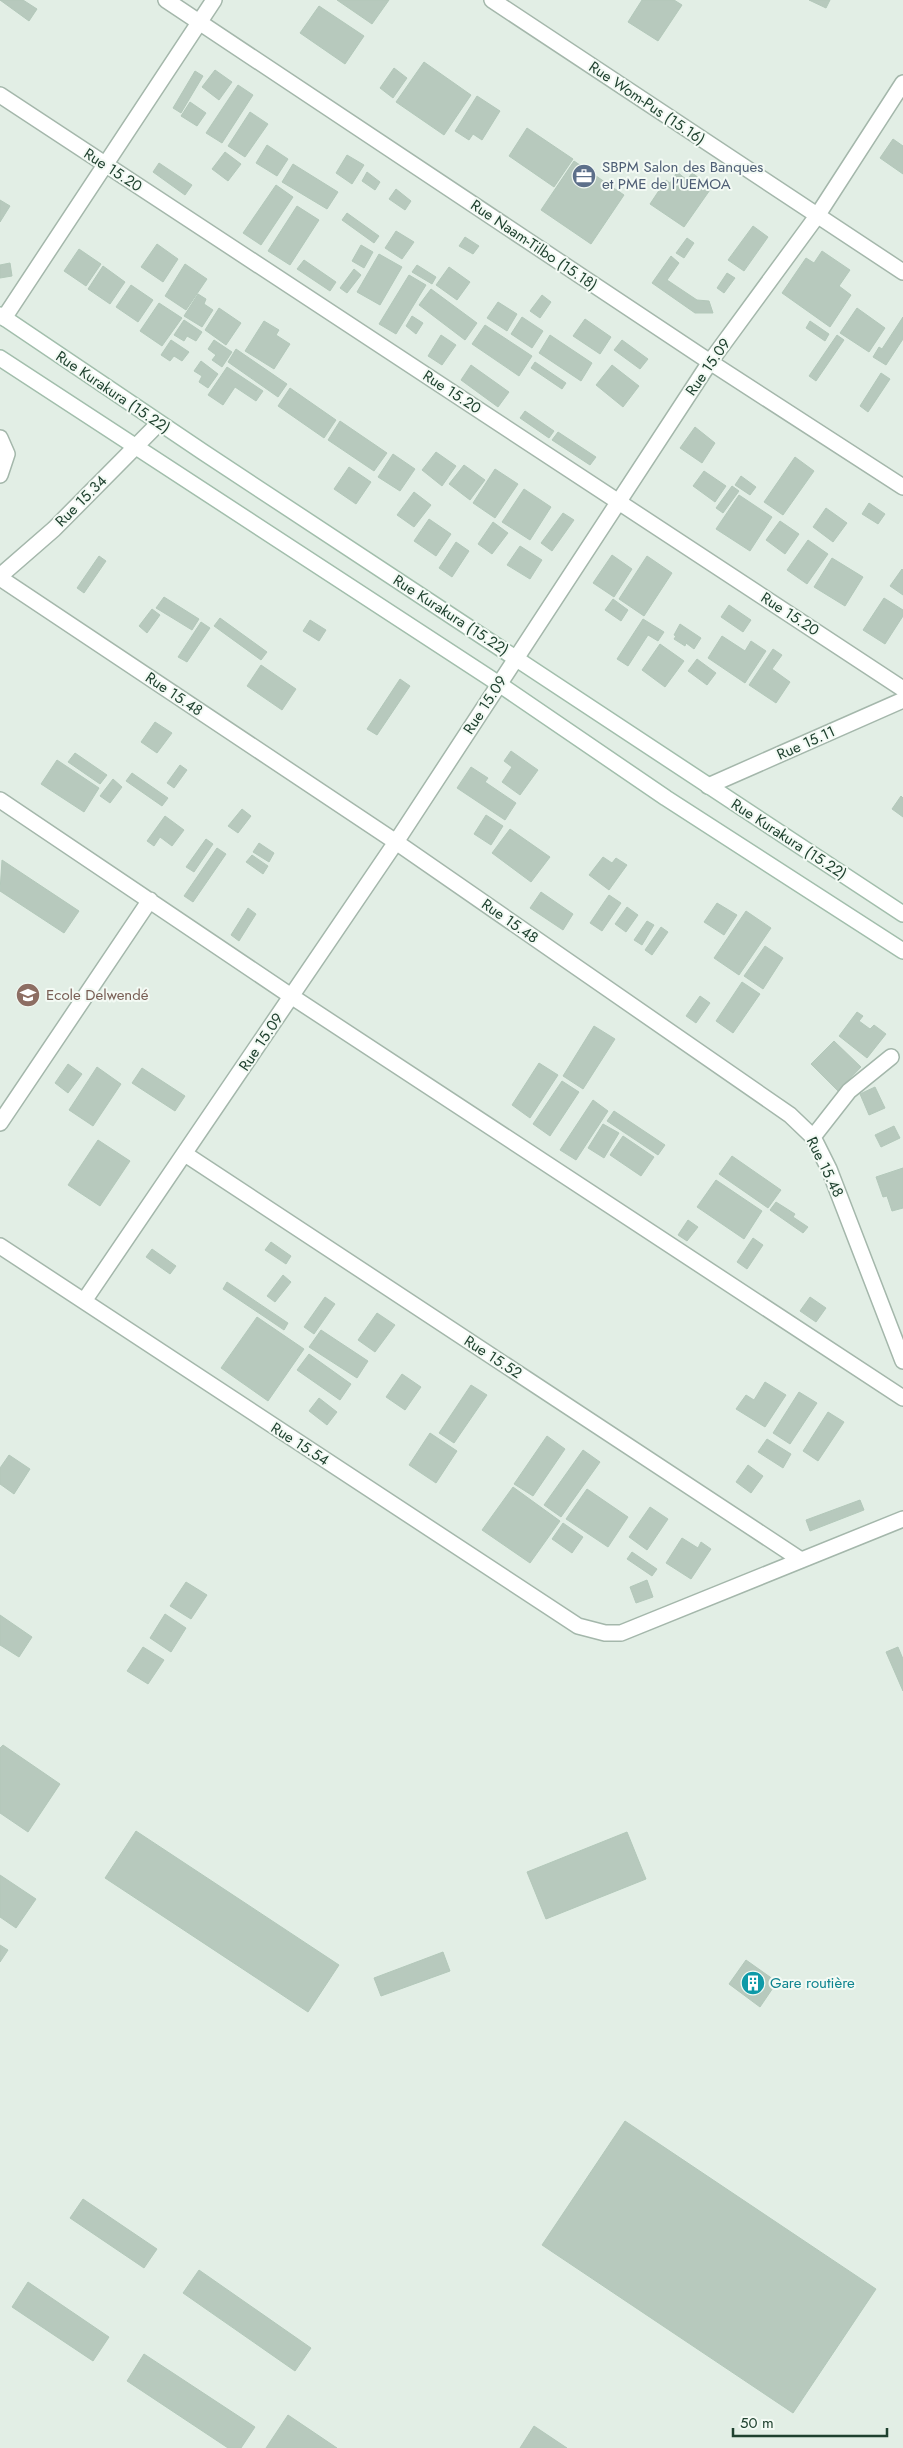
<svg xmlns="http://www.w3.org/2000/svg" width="903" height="2448" viewBox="0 0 903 2448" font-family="Jost,sans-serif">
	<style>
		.building { fill: #b7c9bd; stroke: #b3c8ba }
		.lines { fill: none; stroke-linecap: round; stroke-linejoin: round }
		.street-casing { stroke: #a4b7ab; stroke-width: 18 }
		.secondary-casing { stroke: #a2beac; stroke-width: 18 }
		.street { stroke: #fff; stroke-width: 15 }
		.secondary { stroke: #fff; stroke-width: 15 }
		.labels { text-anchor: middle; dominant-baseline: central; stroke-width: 4; stroke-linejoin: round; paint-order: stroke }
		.street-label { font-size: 15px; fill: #1f412f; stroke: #f3faf4 }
		.service-label { font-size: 15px; fill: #4e5e75; stroke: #f3faf4; text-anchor: start }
		.education-label { font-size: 15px; fill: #785e54; stroke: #f3faf4; text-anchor: start }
		.culture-label { font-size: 15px; fill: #0d838f; stroke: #f3faf4; text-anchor: start }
	</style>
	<rect width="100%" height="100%" fill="#e2eee5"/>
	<!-- building -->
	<path class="building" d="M0 0H23L37 9 29 21Z
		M337 0H389L372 24Z
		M642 0H674L682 5 658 41 628 22Z
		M809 0H830L826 8Z
		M319 6 364 36 345 64 300 33Z
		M424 62 471 95 444 135 396 102Z
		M394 68 407 78 393 98 380 88Z
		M215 70 232 82 219 100 202 87Z
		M195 71 203 76 181 113 173 108Z
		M238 85 253 95 222 143 206 133Z
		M477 96 500 111 482 140 473 134 469 140 455 131Z
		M190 102 206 113 197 126 181 116Z
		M250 112 268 124 245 157 228 146Z
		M527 128 573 159 554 187 509 156Z
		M893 139 903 146V174L880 158Z
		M267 145 288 159 277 176 256 163Z
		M225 152 241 164 228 181 212 169Z
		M347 155 364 165 352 184 336 173Z
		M574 161 624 195 591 244 541 210Z
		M159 163 192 185 185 195 153 172Z
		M293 164 338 192 327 209 282 182Z
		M367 172 380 182 375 190 362 181Z
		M677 172 687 180 692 173 712 187 684 227 650 204 666 180 670 183Z
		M276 185 293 197 261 245 243 233Z
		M396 189 411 201 405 210 389 199Z
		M0 200 10 206 0 222Z
		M297 206 319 220 290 265 268 251Z
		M347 213 379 236 374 243 342 220Z
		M753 226 768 237 744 271 728 260Z
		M396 231 414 242 402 259 385 248Z
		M465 237 479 246 473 254 459 246Z
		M687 238 694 243 684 258 676 253Z
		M157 244 178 259 163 282 141 267Z
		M361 245 373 252 364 268 352 261Z
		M79 249 101 264 86 286 64 271Z
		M822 251 850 270 839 286 851 295 830 327 782 293 806 258 814 263Z
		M379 254 402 267 380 305 357 292Z
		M671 256 679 263 667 280 697 300 709 301 713 313H695L652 283Z
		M304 260 336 282 330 291 297 269Z
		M10 263 12 276 0 278V265Z
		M185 264 207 279 186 310 165 296Z
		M417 265 436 277 432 284 412 272Z
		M103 266 125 282 110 304 88 289Z
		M449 267 470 282 457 300 436 285Z
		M354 269 361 275 347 293 340 288Z
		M727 273 735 278 724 293 717 288Z
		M409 275 426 285 396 334 379 324Z
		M131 285 153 300 138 322 116 307Z
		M431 289 477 323 465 340 419 305Z
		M198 294 206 299 204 304 213 310 202 327 184 316Z
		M542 295 551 302 540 318 530 311Z
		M498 302 517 314 507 331 487 318Z
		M159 303 182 318 162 346 140 331Z
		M219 308 241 323 226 345 205 330Z
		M857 308 885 328 869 352 840 333Z
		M412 316 423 323 416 334 406 326Z
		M522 317 543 331 532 348 511 334Z
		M903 317V339L886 365 873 357 879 347 882 349Z
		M585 319 611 337 600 354 573 336Z
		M184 320 202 332 196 341 187 336 184 341 174 335Z
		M264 321 279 330 276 335 290 344 274 369 245 351Z
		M810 321 829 334 825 341 806 328Z
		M485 325 532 356 519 376 472 344Z
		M441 335 456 345 442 365 428 356Z
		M550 335 592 363 581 381 539 353Z
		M837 335 844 340 816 381 809 376Z
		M171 340 189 352 182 361 174 356 170 361 161 355Z
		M214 340 232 352 222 367 212 360 216 355 208 349Z
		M622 340 648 359 640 369 614 350Z
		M236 349 287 384 278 397 228 362Z
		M201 361 218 374 208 388 199 382 202 376 194 371Z
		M535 362 566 383 562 389 531 368Z
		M471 365 509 392 498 407 461 380Z
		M612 365 639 386 623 407 596 385Z
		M227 367 263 391 256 401 235 387 223 405 208 395Z
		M881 373 890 379 868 412 860 406Z
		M290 388 336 420 324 438 278 406Z
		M525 411 554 431 549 438 520 418Z
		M340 421 387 453 374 471 328 440Z
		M695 427 715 443 702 463 680 448Z
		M558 432 596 457 590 465 552 440Z
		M436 452 456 466 442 486 422 470Z
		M393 454 415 469 400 491 378 477Z
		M795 457 814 471 783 515 764 502Z
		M464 465 485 480 470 500 449 484Z
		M349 467 371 482 356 504 334 489Z
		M495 469 518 484 495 518 473 503Z
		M704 471 726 486 715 502 693 486Z
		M741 476 756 487 750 495 735 485Z
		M732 486 739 491 723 513 716 508Z
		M524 489 551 507 530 540 502 522Z
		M414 492 431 505 414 527 397 515Z
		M739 495 772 517 750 551 716 529Z
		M869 503 885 514 878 524 862 514Z
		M826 508 847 523 833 542 813 527Z
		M563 513 574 520 552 551 541 543Z
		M429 519 451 534 436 556 414 541Z
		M780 521 799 534 785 554 766 540Z
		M493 522 508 533 492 554 478 544Z
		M808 540 828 554 807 584 787 570Z
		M456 542 469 551 452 577 439 568Z
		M520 546 542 560 530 579 507 565Z
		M612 555 632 569 614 597 593 583Z
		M99 556 106 561 84 593 77 588Z
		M647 556 672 573 644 616 619 599Z
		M832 558 863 577 845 606 814 587Z
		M902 569 903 570V595L890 586Z
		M164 597 199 619 192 630 156 608Z
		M884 598 903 610V616L885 644 863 630Z
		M613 599 628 610 621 621 605 610Z
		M729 605 751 620 743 632 721 617Z
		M152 609 160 615 147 633 139 626Z
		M220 618 267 652 261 660 214 626Z
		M643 619 664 632 658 641 648 635 628 666 617 659Z
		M310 620 326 630 319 641 303 631Z
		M201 622 210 628 187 662 178 657Z
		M680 624 701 638 694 649 686 643 685 646 674 639 676 636 674 635Z
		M722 636 745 651 751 641 766 651 745 683 708 658Z
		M660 644 684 661 665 687 642 670Z
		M773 649 782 655 772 669 790 682 776 703 749 685Z
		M697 659 716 673 707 685 688 671Z
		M261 665 296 689 282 710 247 686Z
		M400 679 410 686 377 735 367 729Z
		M155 722 172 733 157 753 141 742Z
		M511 751 538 770 520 795 502 782 512 767 504 761Z
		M75 753 107 775 100 784 68 762Z
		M57 760 99 788 84 812 41 784Z
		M180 765 187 770 174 788 167 783Z
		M471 767 488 778 485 782 516 803 505 820 457 788Z
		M132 773 168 798 162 806 126 781Z
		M113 779 122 787 110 803 100 796Z
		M901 796 903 798V817L892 809Z
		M242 809 251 816 238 833 228 826Z
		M486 815 503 826 491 845 474 834Z
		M165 816 184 830 172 846 160 837 154 846 147 841Z
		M510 829 550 857 531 882 492 853Z
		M206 839 213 844 194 872 186 867Z
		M259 843 274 853 269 862 253 852Z
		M217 848 226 854 193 902 184 896Z
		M252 855 268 866 263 874 246 862Z
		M603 857 612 863 616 858 627 865 609 890 589 875Z
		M2 860 79 911 64 933 0 891Z
		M541 892 573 914 563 930 530 908Z
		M609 895 621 903 602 931 590 923Z
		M717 903 737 915 724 935 704 922Z
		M627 907 638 915 626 932 615 924Z
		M248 908 256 914 239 941 231 935Z
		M746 911 771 928 739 975 714 958Z
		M647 921 654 925 642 945 634 940Z
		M661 927 668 932 652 955 645 950Z
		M765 946 783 958 763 989 744 976Z
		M742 982 760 994 733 1033 716 1021Z
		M700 996 710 1003 696 1023 686 1016Z
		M857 1012 863 1016 859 1021 870 1029 874 1025 886 1034 867 1058 839 1036Z
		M594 1026 615 1039 583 1089 563 1076Z
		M834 1041 861 1067 838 1091 811 1064Z
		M539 1063 558 1075 530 1118 512 1105Z
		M68 1064 82 1074 68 1093 55 1083Z
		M97 1067 121 1084 93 1126 69 1110Z
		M142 1068 185 1096 175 1111 132 1083Z
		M562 1081 579 1092 550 1136 533 1124Z
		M875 1087 885 1108 869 1115 860 1094Z
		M593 1100 608 1111 576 1160 560 1150Z
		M614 1111 665 1145 658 1155 607 1121Z
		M603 1124 619 1133 604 1158 588 1148Z
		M894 1126 900 1138 881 1147 875 1135Z
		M623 1136 654 1157 641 1176 610 1155Z
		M98 1140 130 1161 100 1206 68 1185Z
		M732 1156 781 1190 768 1208 719 1174Z
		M903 1168V1208L892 1211 887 1196 883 1197 876 1177Z
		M716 1180 762 1211 744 1239 697 1207Z
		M776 1202 795 1214 793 1217 808 1227 803 1233 770 1210Z
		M688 1220 698 1227 687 1241 678 1235Z
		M753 1238 763 1245 747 1269 737 1262Z
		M271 1242 291 1256 286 1264 265 1250Z
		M152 1249 176 1266 170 1274 146 1257Z
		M283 1275 291 1282 275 1302 267 1296Z
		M227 1282 288 1323 284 1330 223 1289Z
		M325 1297 335 1304 314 1334 304 1327Z
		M810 1297 826 1308 816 1322 800 1311Z
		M377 1313 395 1325 375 1352 358 1340Z
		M257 1317 304 1349 268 1401 221 1368Z
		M321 1330 368 1361 357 1378 309 1347Z
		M309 1354 351 1384 340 1400 297 1370Z
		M402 1374 421 1387 405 1410 386 1397Z
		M765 1382 786 1395 765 1427 736 1409 746 1395 754 1400Z
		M471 1385 487 1395 454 1443 439 1433Z
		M799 1392 817 1403 790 1444 773 1433Z
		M319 1398 337 1412 327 1425 309 1411Z
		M828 1412 844 1422 818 1461 803 1451Z
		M430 1433 457 1451 436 1483 409 1465Z
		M547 1436 565 1449 533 1496 514 1484Z
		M767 1439 791 1454 783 1468 758 1452Z
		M583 1450 600 1462 561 1517 544 1505Z
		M9 1455 30 1469 14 1494 0 1484V1468Z
		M748 1465 763 1476 751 1493 736 1482Z
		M513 1487 560 1521 530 1563 482 1530Z
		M587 1489 628 1517 608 1547 566 1519Z
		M860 1500 864 1510 810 1531 806 1520Z
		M650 1507 668 1519 647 1550 629 1537Z
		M563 1523 583 1537 572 1553 552 1539Z
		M682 1538 698 1548 701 1542 711 1549 691 1579 666 1563Z
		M632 1552 657 1569 652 1576 627 1559Z
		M647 1580 653 1597 636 1603 630 1587Z
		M186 1582 207 1595 191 1619 170 1606Z
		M165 1614 186 1628 171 1652 150 1638Z
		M0 1615 32 1637 19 1657 0 1645Z
		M143 1647 164 1660 148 1684 127 1671Z
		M898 1647 903 1659V1691L886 1652Z
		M3 1745 60 1784 28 1832 0 1813V1748Z
		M136 1831 339 1965 308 2012 105 1878Z
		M627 1832 646 1879 546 1919 527 1872Z
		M0 1875 36 1899 16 1928 0 1917Z
		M0 1945 8 1950 0 1962Z
		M443 1952 450 1971 381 1996 374 1978Z
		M746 1960 777 1982 760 2007 729 1984Z
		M625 2121 876 2289 793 2413 542 2245Z
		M83 2199 157 2249 144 2268 70 2218Z
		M199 2270 311 2348 295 2371 183 2293Z
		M28 2282 109 2337 93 2361 12 2307Z
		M144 2354 255 2427 241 2448H228L127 2381Z
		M288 2415 337 2448H266Z
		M534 2426 567 2448H520Z"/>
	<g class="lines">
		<!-- street casing -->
		<g class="street-casing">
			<path id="street" d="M166 0 710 362 903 487
				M492 0 903 272
				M0 95 903 689
				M4 318 214 0
				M0 438 7 454 0 475
				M0 576 54 529 159 423
				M0 578 396 842 790 1115 813 1137 829 1169 903 1361
				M708 786 903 700
				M0 800 291 996 903 1398
				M0 1123 150 900
				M813 1137 849 1091 891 1057
				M185 1154 801 1560
				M0 1246 578 1626 605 1633H621L903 1519
				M84 1301 396 842 710 362 817 216 903 83"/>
		</g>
		<!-- secondary casing -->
		<g class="secondary-casing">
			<path id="secondary" d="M0 315 203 452 903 914
				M0 358 499 684 666 798 903 951"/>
		</g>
		<!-- street -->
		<use href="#street" class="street"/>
		<!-- secondary -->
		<use href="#secondary" class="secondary"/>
	</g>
	<!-- icons -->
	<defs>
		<g id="office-disc" transform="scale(1.25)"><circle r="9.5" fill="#5c6f8a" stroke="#f3faf4"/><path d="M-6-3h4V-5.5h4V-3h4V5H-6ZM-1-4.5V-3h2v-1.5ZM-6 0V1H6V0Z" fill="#fff"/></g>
		<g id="school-disc" transform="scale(1.25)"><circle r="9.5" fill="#8d6e63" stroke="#f3faf4"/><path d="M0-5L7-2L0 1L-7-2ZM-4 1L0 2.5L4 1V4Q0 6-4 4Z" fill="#fff"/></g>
		<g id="building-disc" transform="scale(1.25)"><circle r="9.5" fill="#0f9aa8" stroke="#f3faf4"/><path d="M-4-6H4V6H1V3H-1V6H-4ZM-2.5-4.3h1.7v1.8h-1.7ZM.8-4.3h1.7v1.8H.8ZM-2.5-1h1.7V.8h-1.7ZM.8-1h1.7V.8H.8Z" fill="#fff"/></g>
	</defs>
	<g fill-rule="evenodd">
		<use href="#office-disc" x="584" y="176"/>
		<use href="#school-disc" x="28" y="995"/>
		<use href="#building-disc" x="753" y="1983"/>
	</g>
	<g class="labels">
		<!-- street labels -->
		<g class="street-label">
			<text transform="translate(647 103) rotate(34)">Rue Wom-Pus (15.16)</text>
			<text transform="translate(113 170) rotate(33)">Rue 15.20</text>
			<text transform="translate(534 245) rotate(34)">Rue Naam-Tilbo (15.18)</text>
			<text transform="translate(708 367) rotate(-55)">Rue 15.09</text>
			<text transform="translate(113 392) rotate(34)">Rue Kurakura (15.22)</text>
			<text transform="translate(452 392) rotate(33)">Rue 15.20</text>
			<text transform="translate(81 501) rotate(-45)">Rue 15.34</text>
			<text transform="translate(790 614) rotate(33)">Rue 15.20</text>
			<text transform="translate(451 615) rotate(33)">Rue Kurakura (15.22)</text>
			<text transform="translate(174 694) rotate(34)">Rue 15.48</text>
			<text transform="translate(485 705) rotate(-57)">Rue 15.09</text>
			<text transform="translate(806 743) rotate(-24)">Rue 15.11</text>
			<text transform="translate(789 839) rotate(33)">Rue Kurakura (15.22)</text>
			<text transform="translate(510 921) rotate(35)">Rue 15.48</text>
			<text transform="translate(261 1042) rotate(-56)">Rue 15.09</text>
			<text transform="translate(825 1167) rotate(64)">Rue 15.48</text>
			<text transform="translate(493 1357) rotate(33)">Rue 15.52</text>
			<text transform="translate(300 1444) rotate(33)">Rue 15.54</text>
		</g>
		<!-- service labels -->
		<g class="service-label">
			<text x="602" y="167">SBPM Salon des Banques<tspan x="602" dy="17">et PME de l'UEMOA</tspan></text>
		</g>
		<!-- education labels -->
		<g class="education-label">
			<text x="46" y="995">Ecole Delwendé</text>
		</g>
		<!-- culture labels -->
		<g class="culture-label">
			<text x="770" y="1983">Gare routière</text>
		</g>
	</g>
	<!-- scale -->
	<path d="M733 2428v8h154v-8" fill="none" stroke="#1f412f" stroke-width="2.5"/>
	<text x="740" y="2428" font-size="15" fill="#1f412f" stroke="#f3faf4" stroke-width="4" paint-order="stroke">50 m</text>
</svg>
